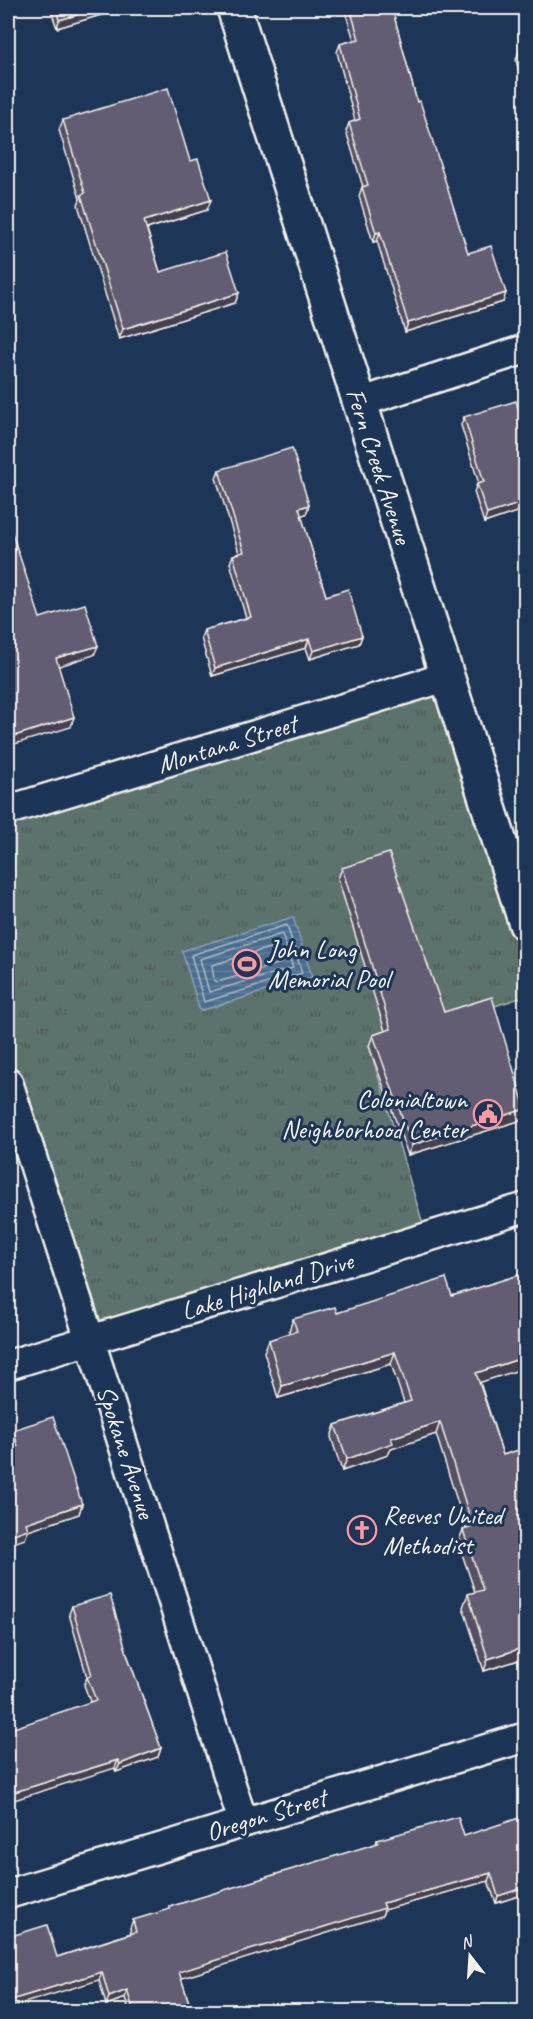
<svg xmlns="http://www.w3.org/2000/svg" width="533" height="2019" viewBox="0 0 533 2019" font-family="Caveat,sans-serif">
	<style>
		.grass { fill: url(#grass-tufts); stroke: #a8b2aa; stroke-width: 1.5 }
		.water { fill: url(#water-rules); stroke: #8da1b3; stroke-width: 1.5 }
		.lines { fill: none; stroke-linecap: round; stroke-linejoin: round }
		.shore { stroke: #afbcc4; stroke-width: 1.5 }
		.street-casing { stroke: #f4f1e8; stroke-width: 33 }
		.secondary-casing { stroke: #f4f1e8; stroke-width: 38 }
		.street { stroke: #1d3557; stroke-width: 28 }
		.secondary { stroke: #1d3557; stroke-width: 33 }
		.wall { fill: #545062; stroke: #f4f1e8; stroke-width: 1.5 }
		.shaded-wall { fill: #454150; stroke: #f4f1e8; stroke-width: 1.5 }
		.building { fill: #625d72; stroke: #f4f1e8; stroke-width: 1.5 }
		.labels { text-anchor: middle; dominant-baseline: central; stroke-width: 6; stroke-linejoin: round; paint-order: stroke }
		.street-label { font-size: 26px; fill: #f4f1e8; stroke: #1d3557 }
		.poi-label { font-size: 26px; fill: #f4f1e8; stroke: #1d3557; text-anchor: start }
	</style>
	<defs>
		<pattern id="grass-tufts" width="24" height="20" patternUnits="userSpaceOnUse" patternTransform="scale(1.5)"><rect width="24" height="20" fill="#5b726d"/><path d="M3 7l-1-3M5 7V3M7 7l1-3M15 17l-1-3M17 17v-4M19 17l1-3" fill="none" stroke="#515b58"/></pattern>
		<pattern id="water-rules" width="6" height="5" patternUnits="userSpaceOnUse" patternTransform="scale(1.5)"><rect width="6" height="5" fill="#486c8f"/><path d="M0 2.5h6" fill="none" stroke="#63819f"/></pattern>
	</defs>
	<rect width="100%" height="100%" fill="#1d3557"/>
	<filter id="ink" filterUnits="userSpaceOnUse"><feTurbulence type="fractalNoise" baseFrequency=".0167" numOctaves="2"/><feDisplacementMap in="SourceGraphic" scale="12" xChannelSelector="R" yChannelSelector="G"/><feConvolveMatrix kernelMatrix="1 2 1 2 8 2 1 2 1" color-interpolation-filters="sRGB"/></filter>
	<g filter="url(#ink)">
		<!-- grass -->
		<path class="grass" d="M446 677 525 924 526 996 369 1046 427 1237 90 1340 8 1082V810Z"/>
		<!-- water -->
		<path class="water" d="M293 917 312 977 200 1011 182 951Z"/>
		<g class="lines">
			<!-- shore -->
			<path class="shore" d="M287 925 302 973 204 1002 191 955Z
				M282 934 293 968 209 992 200 959Z
				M276 946 282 959 281 963 218 982 214 980 212 965Z"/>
			<!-- street casing -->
			<g class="street-casing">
				<path id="street" d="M358 403 526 349
					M8 810 446 677
					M8 1082 243 1822
					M8 1365 526 1207
					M8 1894 526 1737"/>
			</g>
			<!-- secondary casing -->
			<g class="secondary-casing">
				<path id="secondary" d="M234 8 526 924"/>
			</g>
			<!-- street -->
			<use href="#street" class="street"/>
			<!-- secondary -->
			<use href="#secondary" class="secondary"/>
		</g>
		<!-- wall -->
		<path class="wall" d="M50 8H125L57 28Z
			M344 8H392L417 102 468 253 503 302 405 332 377 241 373 242 359 196 362 187H363L346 131 349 123 355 121 337 52 340 44 354 40Z
			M525 48V94L516 60 520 49Z
			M63 120 190 161 207 210 147 229 160 272 239 293 235 303 119 339 78 205 80 199 59 130Z
			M464 417 525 431V509L484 523 474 492 477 484H479L461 425Z
			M219 470 309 505 306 514 301 515 326 596 362 636 359 644 310 659 306 648 212 676 201 638 204 630 246 618 230 563 233 555 239 553 216 478Z
			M525 565V593L520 574 523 566Z
			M342 868 444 1012 522 1120 408 1155 369 1046 373 1035 385 1031 338 879Z
			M525 1273V1368L480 1382 503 1455 525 1448V1658L484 1671 463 1607 468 1594 475 1592 458 1542 463 1530 466 1529 436 1434 391 1449 388 1455 342 1471 331 1437 335 1425 404 1403 391 1364 278 1398 264 1352 269 1340 290 1333 289 1331 293 1319 452 1296Z
			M13 1430 82 1504 79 1514 28 1531 25 1539 12 1448 10 1440Z
			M72 1606 128 1657 161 1748 158 1757 116 1772 84 1685 87 1677 69 1614Z
			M464 1836 525 1894 496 1903 488 1881 384 1910 382 1916 181 1978 192 2012H129L125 1998 106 2005 99 1980 57 1957 131 1933 130 1928 133 1920 168 1910 169 1907 376 1844 377 1840Z"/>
		<!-- shaded-wall -->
		<path class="shaded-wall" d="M101 8H125L57 28 59 20Z
			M211 200 207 210 140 231 144 221Z
			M380 232 377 241 373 242 376 233Z
			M239 293 235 303 119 339 123 329Z
			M506 293 503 302 405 332 408 323Z
			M525 502V509L484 523 487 514Z
			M309 505 306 514 296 517 299 508Z
			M362 636 359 644 310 659 313 651Z
			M309 639 306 648 212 676 215 668Z
			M98 646 94 655 53 668 56 658Z
			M74 717 71 727 8 746V738Z
			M525 1109 522 1120 408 1155 412 1145Z
			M395 1352 391 1364 278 1398 282 1386Z
			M525 1357V1368L472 1385 476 1373Z
			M440 1422 436 1434 391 1449 388 1455 342 1471 347 1459 391 1438Z
			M82 1504 79 1514 28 1531 25 1539 8 1545V1536L26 1523Z
			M525 1647V1658L484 1671 488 1659Z
			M161 1748 158 1757 116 1772 120 1764Z
			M118 1760 115 1768 8 1802V1794Z
			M491 1873 488 1881 384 1910 382 1916 176 1980 179 1972 383 1903Z
			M525 1887V1894L496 1903 498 1896Z
			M102 1972 99 1980 8 2008V2001Z
			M127 1990 125 1998 106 2005 109 1997Z"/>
		<!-- building -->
		<path class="building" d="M56 8H101L59 20Z
			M350 8H392L417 102 420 101 468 253 491 246 506 293 408 323 380 232 376 233 362 187 368 185 349 123 360 119 340 44 359 39Z
			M525 48V70L520 49Z
			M168 88 190 161 198 159 211 200 144 221 160 272 226 252 239 293 123 329 81 195 85 193 63 120Z
			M516 401 525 431V502L487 514 477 484 484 482 464 417Z
			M292 448 309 505 299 508 326 596 348 589 362 636 313 651 309 639 215 668 204 630 251 617 233 555 244 552 219 470Z
			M8 521 40 618 85 604 98 646 56 658 74 717 8 738Z
			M525 565V575L523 566Z
			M389 853 444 1012 492 997 525 1108V1109L412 1145 373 1035 391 1029 342 868Z
			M8 1267 11 1276 8 1277Z
			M525 1273V1357L476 1373 503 1455 525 1448V1647L488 1659 468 1594 483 1590 463 1530 473 1527 440 1422 391 1438 393 1443 347 1459 335 1425 411 1401 395 1352 282 1386 269 1340 297 1331 293 1319 335 1307 337 1313 446 1278 452 1296Z
			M53 1417 82 1504 26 1523 28 1529 8 1536V1449L18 1446 13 1430Z
			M110 1595 128 1657 161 1748 120 1764 118 1760 8 1794V1730L96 1700 87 1677 92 1675 72 1606Z
			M525 1816V1874H524L525 1879V1887L498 1896 491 1873 383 1903 385 1908 179 1972 192 2012H134L127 1990 109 1997 102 1972 8 2001V1937L47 1925 57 1957 136 1932 133 1920 170 1909 169 1907 378 1843 377 1840 458 1817 464 1836Z"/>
	</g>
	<!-- icons -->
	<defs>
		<g id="stadium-ring" transform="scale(1.5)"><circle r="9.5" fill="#1d3557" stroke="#ff9aa2" stroke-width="1.5"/><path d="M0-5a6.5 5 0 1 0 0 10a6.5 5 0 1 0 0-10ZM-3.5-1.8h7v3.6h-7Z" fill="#ff9aa2"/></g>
		<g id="civic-ring" transform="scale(1.5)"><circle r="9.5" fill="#1d3557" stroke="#ff9aa2" stroke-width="1.5"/><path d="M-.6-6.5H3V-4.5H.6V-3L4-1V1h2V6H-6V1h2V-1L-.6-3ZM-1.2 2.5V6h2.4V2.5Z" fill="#ff9aa2"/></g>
		<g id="church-ring" transform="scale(1.5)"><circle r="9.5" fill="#1d3557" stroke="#ff9aa2" stroke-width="1.5"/><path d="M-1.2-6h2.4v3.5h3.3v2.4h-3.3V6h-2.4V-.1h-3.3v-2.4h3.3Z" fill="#ff9aa2"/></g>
	</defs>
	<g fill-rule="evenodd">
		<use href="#stadium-ring" x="247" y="964"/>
		<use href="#civic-ring" x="488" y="1114"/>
		<use href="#church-ring" x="362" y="1530"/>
	</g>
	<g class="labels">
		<!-- street labels -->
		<g class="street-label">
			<text transform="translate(379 466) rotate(72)">Fern Creek Avenue</text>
			<text transform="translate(227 744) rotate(-17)">Montana Street</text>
			<text transform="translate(267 1286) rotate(-17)">Lake Highland Drive</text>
			<text transform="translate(126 1452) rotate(72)">Spokane Avenue</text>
			<text transform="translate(266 1815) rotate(-17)">Oregon Street</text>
		</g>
		<!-- poi labels -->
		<g class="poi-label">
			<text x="268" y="949">John Long<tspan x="268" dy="30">Memorial Pool</tspan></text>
			<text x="467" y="1099" text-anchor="end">Colonialtown<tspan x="467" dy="30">Neighborhood Center</tspan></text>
			<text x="383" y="1515">Reeves United<tspan x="383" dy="30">Methodist</tspan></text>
		</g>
	</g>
	<!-- margin -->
	<rect width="533" height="2019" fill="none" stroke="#1d3557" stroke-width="30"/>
	<rect x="15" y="15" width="503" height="1989" fill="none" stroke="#f4f1e8" stroke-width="2" filter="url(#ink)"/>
	<!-- north arrow -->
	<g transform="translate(470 1956) rotate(343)" stroke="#1d3557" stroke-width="4.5" paint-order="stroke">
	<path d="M0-4.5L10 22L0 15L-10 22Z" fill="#f4f1e8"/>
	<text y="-9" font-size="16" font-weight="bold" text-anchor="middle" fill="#f4f1e8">N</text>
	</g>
</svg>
